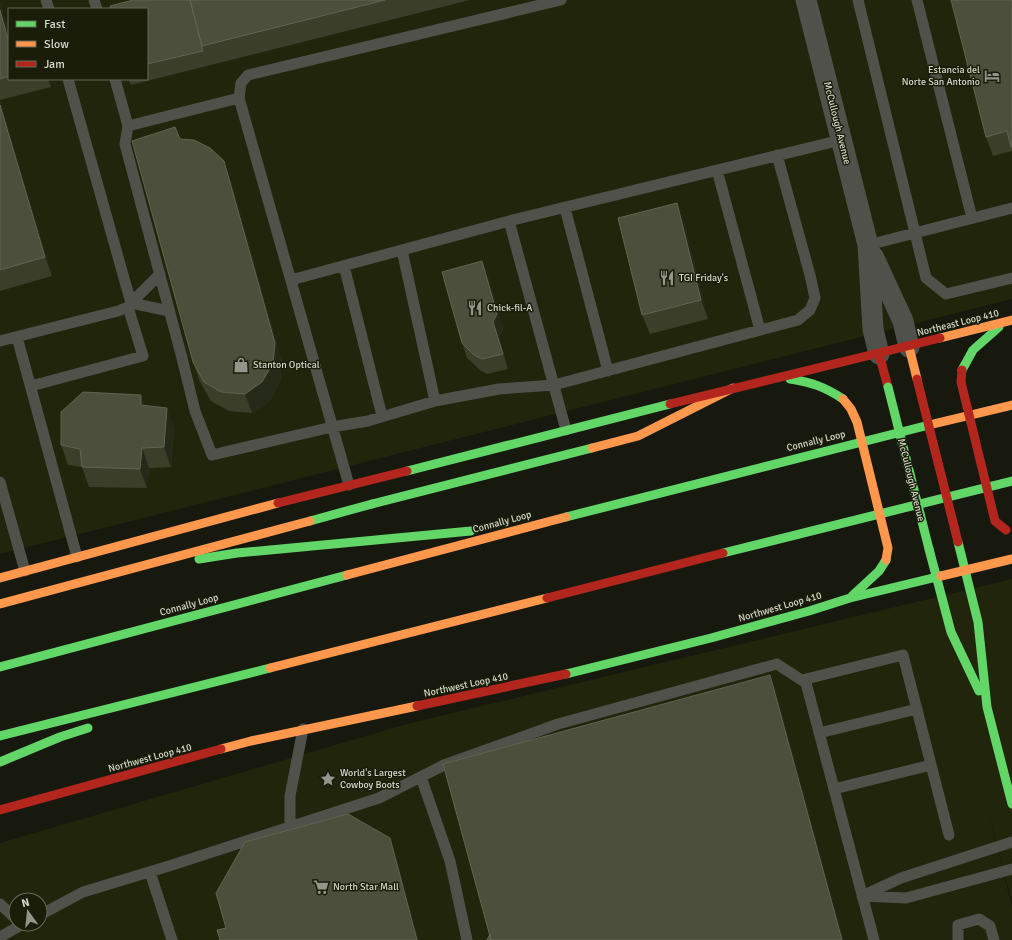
<svg xmlns="http://www.w3.org/2000/svg" width="1012" height="940" viewBox="0 0 1012 940" font-family="Signika,sans-serif">
	<style>
		.built { fill: #20250b; fill-rule: evenodd }
		.lines { fill: none; stroke-linecap: round; stroke-linejoin: round }
		.lane { stroke: #50514b; stroke-width: 11 }
		.street { stroke: #50514b; stroke-width: 21 }
		.fast { stroke: #63d668; stroke-width: 9 }
		.slow { stroke: #ff974d; stroke-width: 9 }
		.jam { stroke: #b3261e; stroke-width: 9 }
		.fast-bridge { stroke: #63d668; stroke-width: 9 }
		.slow-bridge { stroke: #ff974d; stroke-width: 9 }
		.jam-bridge { stroke: #b3261e; stroke-width: 9 }
		.wall { fill: #3b3f2a }
		.shaded-wall { fill: #252918 }
		.building { fill: #4b4f3b; stroke: #606452 }
		.labels { text-anchor: middle; dominant-baseline: central; stroke-width: 3; stroke-linejoin: round; paint-order: stroke }
		.poi-label { font-size: 10px; fill: #d4d8cb; stroke: #1a1e09; text-anchor: start }
		.street-label { font-size: 10px; fill: #d4d8cb; stroke: #1a1e09 }
	</style>
	<rect width="100%" height="100%" fill="#17190e"/>
	<!-- built -->
	<path class="built" d="M0 0H1012V299L0 554ZM9 9H147V79H9Z
		M1012 579V903L987 807 1012 907V940H0V843L407 724ZM16 900H40V924H16Z"/>
	<g class="lines">
		<!-- lane -->
		<path class="lane" d="M46 0 49 9
			M94 0 97 9
			M858 0 926 278 946 294 1012 278
			M917 0 972 218
			M115 79 128 126 239 98
			M128 126 125 144 182 358 195 411 212 455 332 427 368 421 435 401 499 389 554 385 798 320 810 310 815 298 810 275 777 155
			M717 170 760 330
			M565 208 608 371
			M509 221 841 140
			M868 245 1012 208
			M402 250 435 401
			M344 266 382 416
			M291 280 509 221 566 430
			M131 303 160 274
			M131 303 169 311
			M17 337 77 557
			M0 341 118 311 128 307 131 303 68 79
			M31 386 143 356 128 307
			M0 482 25 571
			M349 485 239 98 241 83 248 75 561 0
			M802 680 903 655 949 835
			M819 733 917 709
			M421 777 450 861 467 940
			M834 789 931 765
			M290 827V796L303 729
			M1012 842 901 878 862 896 906 898 1012 869
			M150 872 172 940
			M0 904 16 919
			M40 915 83 892 169 866 379 798 444 765 558 724 777 664 806 683 874 940
			M0 937 23 924
			M958 940V925L979 919 990 926 994 940"/>
		<!-- street -->
		<path class="street" d="M806 0 868 245 873 329 879 354
			M873 256 903 321 909 347"/>
		<!-- fast -->
		<path class="fast" d="M962 370 973 350 999 327
			M790 379C811 382 825 387 843 399
			M407 471 670 404
			M372 504 592 448
			M566 517 929 425
			M958 542 978 622 987 707 1012 804
			M929 549 951 632 979 691
			M723 553 1012 481
			M199 559 237 553 471 531
			M852 596 879 571 886 560
			M0 667 347 575
			M566 674 711 638 809 611 850 598 941 576
			M0 736 270 668
			M0 762 60 737 88 728"/>
		<!-- slow -->
		<path class="slow" d="M940 338 1012 320
			M909 347 917 379
			M929 425 1012 405
			M592 448 638 436 733 388
			M347 575 566 517
			M941 576 1012 559
			M0 578 278 503
			M270 668 547 598
			M221 749 251 741 417 706"/>
		<!-- jam -->
		<path class="jam" d="M879 354 888 387
			M670 404 940 338
			M278 503 407 471
			M547 598 723 553
			M417 706 566 674
			M0 810 221 749"/>
		<!-- fast-bridge -->
		<path class="fast-bridge" d="M888 387 929 549
			M310 521 372 504"/>
		<!-- slow-bridge -->
		<path class="slow-bridge" d="M843 399 851 409 857 422 888 548 886 560
			M0 604 310 521"/>
		<!-- jam-bridge -->
		<path class="jam-bridge" d="M962 370 961 382 995 521 1006 530
			M917 379 958 542"/>
	</g>
	<!-- wall -->
	<path class="wall" d="M133 0H470L131 85 128 79H147V9Z
		M1012 0V151L993 156 986 137Z
		M0 2 9 37V79H48L51 87 0 100Z
		M0 101 52 276 0 291Z
		M180 139 231 181 282 362 280 382 269 402 252 413 229 411 211 401 200 382 193 362Z
		M677 203 684 222 708 319 650 334 642 315Z
		M488 276 503 329 499 337 508 369 487 374 480 370 467 358 462 343Z
		M144 405 174 427 171 467 149 468 147 488 89 487 82 467 68 465 61 445Z"/>
	<!-- shaded-wall -->
	<path class="shaded-wall" d="M0 2 9 37V44L0 10Z
		M0 101 52 276 45 257 0 105Z
		M224 161 231 181 282 362 280 382 269 402 252 413 245 394Z
		M677 203 684 222 708 319 701 300Z
		M482 261 488 276 503 329 499 337 508 369 503 354 493 322Z
		M141 395 148 414 141 405Z
		M167 408 174 427 171 467 164 447Z
		M142 448 149 468 147 488 140 469Z
		M770 675 777 694 844 940H842Z
		M390 838 397 858 419 940H417Z"/>
	<!-- building -->
	<path class="building" d="M133 0H190L203 51 147 64V9H111L110 6Z
		M190 0H385L202 46Z
		M951 0H1012V147H1011L1007 131 986 137Z
		M0 10 9 43V76L0 79Z
		M0 105 45 257 0 270Z
		M175 127 180 139 194 140 210 148 224 161 275 343 273 363 262 382 245 394 221 392 204 382 193 362 132 141Z
		M677 203 701 300 642 315 618 218Z
		M482 261 497 314 493 322 503 354 482 359 474 355 462 343 442 272Z
		M83 392 141 395V405L167 408 164 447 142 448 140 469 82 467 80 449 61 445V412Z
		M770 675 842 940H491L443 764Z
		M348 814 390 838 417 940H220L217 930 226 928 216 893 245 842Z
		M490 934 491 940H487Z"/>
	<!-- icons -->
	<defs>
		<g id="hotel-bare" transform="scale(1.2)"><path d="M-6-4.5h1.5V1H6V5H4.5V3h-9V5H-6ZM-4 0a1.8 1.8 0 1 1 3.6 0ZM.5 0V-2.5h3Q6-2.5 6 0Z" fill="#929589" stroke="#1a1e09" stroke-width="2.5" paint-order="stroke"/></g>
		<g id="restaurant-bare" transform="scale(1.2)"><path d="M-5-6h1v4h1v-4h1v4h1v-4h1v5L-1.5 .5V6h-2V.5L-5-1ZM5-6V6H3V1.5H1.5Q1.5-4 5-6Z" fill="#929589" stroke="#1a1e09" stroke-width="2.5" paint-order="stroke"/></g>
		<g id="shop-bare" transform="scale(1.2)"><path d="M-5-2.5h2.3a2.7 3.5 0 0 1 5.4 0H5L5.5 6h-11ZM-1.5-2.5h3a1.5 2.3 0 0 0-3 0Z" fill="#929589" stroke="#1a1e09" stroke-width="2.5" paint-order="stroke"/></g>
		<g id="sight-bare" transform="scale(1.2)"><path d="M0-6L1.8-2.2L6-1.7L2.9 1.2L3.7 5.4L0 3.3L-3.7 5.4L-2.9 1.2L-6-1.7L-1.8-2.2Z" fill="#929589" stroke="#1a1e09" stroke-width="2.5" paint-order="stroke"/></g>
		<g id="supermarket-bare" transform="scale(1.2)"><path d="M-6-5.5h2.5l.6 2H6L4.5 2H-2.5L-4.4-4H-6ZM-1.5 3.2a1.3 1.3 0 1 0 .1 0ZM3 3.2a1.3 1.3 0 1 0 .1 0Z" fill="#929589" stroke="#1a1e09" stroke-width="2.5" paint-order="stroke"/></g>
	</defs>
	<g fill-rule="evenodd">
		<use href="#hotel-bare" x="992" y="76"/>
		<use href="#restaurant-bare" x="667" y="278"/>
		<use href="#restaurant-bare" x="475" y="308"/>
		<use href="#shop-bare" x="241" y="365"/>
		<use href="#sight-bare" x="328" y="779"/>
		<use href="#supermarket-bare" x="321" y="887"/>
	</g>
	<g class="labels">
		<!-- poi labels -->
		<g class="poi-label">
			<text x="980" y="70" text-anchor="end">Estancia del<tspan x="980" dy="12">Norte San Antonio</tspan></text>
			<text x="679" y="278">TGI Friday's</text>
			<text x="487" y="308">Chick-fil-A</text>
			<text x="253" y="365">Stanton Optical</text>
			<text x="340" y="773">World's Largest<tspan x="340" dy="12">Cowboy Boots</tspan></text>
			<text x="333" y="887">North Star Mall</text>
		</g>
		<!-- street labels -->
		<g class="street-label">
			<text transform="translate(837 123) rotate(76)">McCullough Avenue</text>
			<text transform="translate(958 323) rotate(-14)">Northeast Loop 410</text>
			<text transform="translate(816 441) rotate(-14)">Connally Loop</text>
			<text transform="translate(911 480) rotate(76)">McCullough Avenue</text>
			<text transform="translate(502 522) rotate(-15)">Connally Loop</text>
			<text transform="translate(189 605) rotate(-15)">Connally Loop</text>
			<text transform="translate(780 607) rotate(-16)">Northwest Loop 410</text>
			<text transform="translate(466 685) rotate(-12)">Northwest Loop 410</text>
			<text transform="translate(150 758) rotate(-15)">Northwest Loop 410</text>
		</g>
	</g>
	<!-- legend -->
	<rect x="8" y="8" width="140" height="72" fill="#1a1e09" stroke="#646857"/>
	<rect x="16" y="21" width="20" height="6" fill="#63d668" stroke="#646857"/>
	<text x="44" y="28" font-size="12" fill="#d4d8cb">Fast</text>
	<rect x="16" y="41" width="20" height="6" fill="#ff974d" stroke="#646857"/>
	<text x="44" y="48" font-size="12" fill="#d4d8cb">Slow</text>
	<rect x="16" y="61" width="20" height="6" fill="#b3261e" stroke="#646857"/>
	<text x="44" y="68" font-size="12" fill="#d4d8cb">Jam</text>
	<!-- north arrow -->
	<g transform="translate(28 912) rotate(345)"><circle r="19" fill="#1a1e09" stroke="#646857"/>
	<path d="M0-3L7 15L0 10L-7 15Z" fill="#929589"/>
	<text y="-6" font-size="11" font-weight="bold" text-anchor="middle" fill="#d4d8cb">N</text>
	</g>
</svg>
